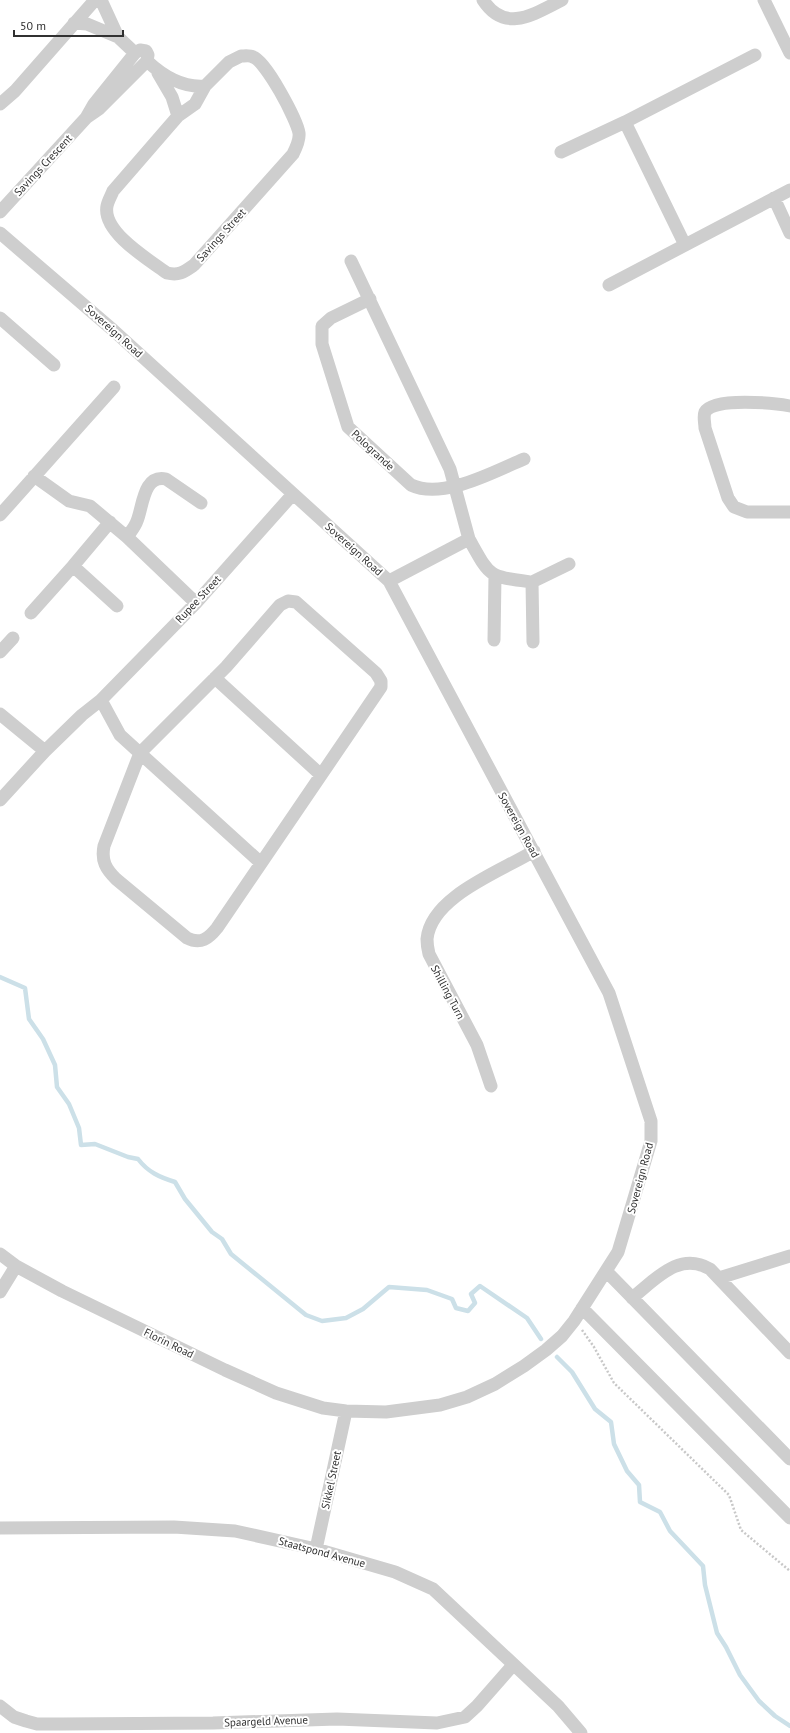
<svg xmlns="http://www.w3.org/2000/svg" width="790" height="1733" viewBox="0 0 790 1733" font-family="'PT Sans',sans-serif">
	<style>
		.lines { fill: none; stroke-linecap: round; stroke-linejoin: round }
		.stream { stroke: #cce0e8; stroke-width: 4.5 }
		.path { stroke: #c8c8c8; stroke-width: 2.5; stroke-dasharray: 2 2; stroke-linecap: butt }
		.street { stroke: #cecece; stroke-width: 13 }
		.labels { text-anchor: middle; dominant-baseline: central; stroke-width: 4; stroke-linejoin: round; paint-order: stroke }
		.street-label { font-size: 11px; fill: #313131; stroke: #fff }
	</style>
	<rect width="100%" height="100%" fill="#fff"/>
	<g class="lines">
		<!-- stream -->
		<path class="stream" d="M0 977 25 988 29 1019 43 1039 55 1065 57 1087 69 1104 79 1128 81 1145 95 1144 128 1157 138 1159C148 1172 159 1177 175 1182L185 1199 212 1232 222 1239 231 1254 306 1315 322 1321 346 1318 363 1309 389 1287 427 1290 452 1299 456 1308 468 1311 475 1303 471 1294 480 1286 527 1318 541 1339
			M557 1357 572 1372 595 1409 611 1422 614 1444 627 1471 639 1485 640 1502 660 1512 670 1531 703 1566 705 1585 717 1633 726 1647 740 1675 759 1701 775 1716 790 1726"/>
		<!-- path -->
		<path class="path" d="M582 1330 594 1347 614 1383 729 1495 741 1530 790 1571"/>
		<!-- street -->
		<path class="street" d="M101 0 118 37 135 53
			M483 0C505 34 534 14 562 0
			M764 0 790 53
			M74 23 87 24 118 37
			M241 56C244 56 250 55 253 57 266 61 297 120 299 133 300 140 296 148 293 154L194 265C184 272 179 276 167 273 149 260 102 232 107 206 108 201 111 196 113 191L178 116 195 104 205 86 229 62Z
			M147 61C163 76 182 88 205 86
			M158 73 172 97 178 116
			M0 104 15 91 95 0
			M625 122 685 245
			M561 152 625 122 755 55
			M774 198 790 233
			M0 212 86 118 99 109 147 61 148 55 146 51 140 50 135 53 94 104 86 118
			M0 233 113 330 389 581 609 993 651 1121V1141L618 1252 574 1321 562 1336 546 1350 524 1366 495 1384 467 1397 440 1405 386 1412 346 1411 323 1408 276 1393 225 1370 62 1291 16 1266 0 1254
			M351 261 450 469 469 539 389 581
			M609 285 790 190
			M370 299 331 318 322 326V344L348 427 411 485C443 500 493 472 524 459
			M0 318 54 365
			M790 406C775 403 713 397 705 412 703 417 705 423 705 428L728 498 734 507 747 512H790
			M34 476 69 501 90 506 127 537 196 603
			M0 515 114 387
			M127 537C131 531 135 527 137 521 143 507 143 474 166 479L201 503
			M469 539C491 578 487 576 532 582L533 642
			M73 566 117 606
			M532 582 569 564
			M288 601 296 602 376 673 381 681V687L217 928C209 938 201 945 187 938L116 879C106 869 101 861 104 846L140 753 226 667 280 605Z
			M31 613 73 566 110 522
			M494 640 495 576
			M0 652 13 638
			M215 678 321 775
			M101 700 120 735 261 863
			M0 714 45 751
			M0 800 45 751 82 715 101 700 196 603 293 494
			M491 1086 477 1045 429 954C428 950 427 944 427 939 431 896 502 871 534 851
			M607 1272 790 1459
			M719 1278 790 1256
			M0 1292 16 1266
			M632 1298C656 1279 679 1251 710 1269L790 1353
			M582 1308 790 1518
			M0 1528 174 1527 235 1531 316 1549 395 1572 433 1589 558 1706 581 1733
			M316 1549 346 1411
			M0 1706 14 1717 26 1721 37 1724H62L213 1723 337 1719 437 1723 465 1717 477 1706 513 1665"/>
	</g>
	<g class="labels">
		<!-- street labels -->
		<g class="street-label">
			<text transform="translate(43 165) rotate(-47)">Savings Crescent</text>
			<text transform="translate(221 235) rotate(-48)">Savings Street</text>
			<text transform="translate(114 331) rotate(42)">Sovereign Road</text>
			<text transform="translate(373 450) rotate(43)">Pologrande</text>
			<text transform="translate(354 549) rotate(42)">Sovereign Road</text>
			<text transform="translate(198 599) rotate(-47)">Rupee Street</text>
			<text transform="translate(519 825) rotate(61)">Sovereign Road</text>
			<text transform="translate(448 992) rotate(62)">Shilling Turn</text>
			<text transform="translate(640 1178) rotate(-75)">Sovereign Road</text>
			<text transform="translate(169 1343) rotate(26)">Florin Road</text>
			<text transform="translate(331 1480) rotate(-78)">Sikkel Street</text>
			<text transform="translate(322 1552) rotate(15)">Staatspond Avenue</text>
			<text transform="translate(266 1721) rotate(-2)">Spaargeld Avenue</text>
		</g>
	</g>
	<!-- scale -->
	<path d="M14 30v6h109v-6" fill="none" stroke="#313131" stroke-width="2"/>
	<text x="20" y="30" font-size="12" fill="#313131" stroke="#ffffff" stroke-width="3" paint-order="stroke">50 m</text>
</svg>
